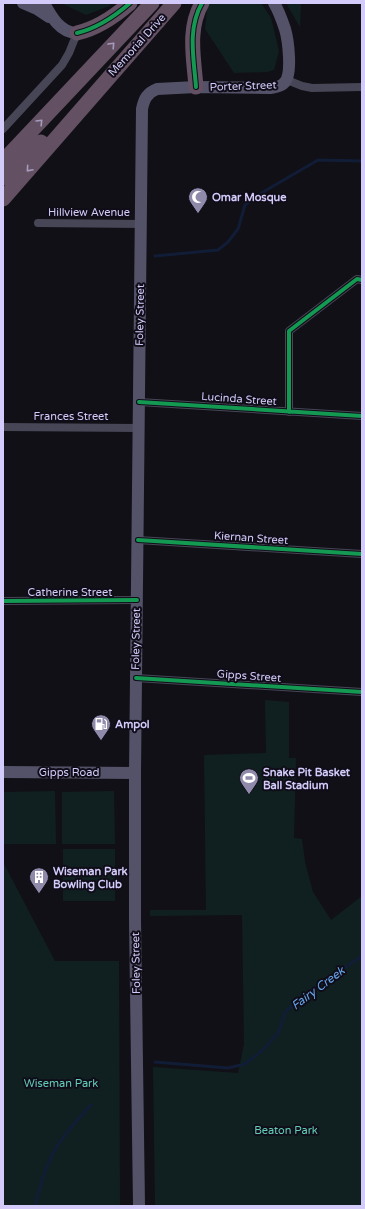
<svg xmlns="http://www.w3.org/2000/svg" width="365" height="1209" viewBox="0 0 365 1209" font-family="'Varela Round',sans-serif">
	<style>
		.green { fill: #102020 }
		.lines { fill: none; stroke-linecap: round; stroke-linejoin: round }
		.stream { stroke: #111d36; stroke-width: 3 }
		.street { stroke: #474656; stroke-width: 8 }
		.secondary { stroke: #545269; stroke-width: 12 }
		.highway { stroke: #635062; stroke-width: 15 }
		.cycleway-casing { stroke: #100d19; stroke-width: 6 }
		.cycleway { stroke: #139951; stroke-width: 4 }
		.oneway { stroke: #a69abd }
		.labels { text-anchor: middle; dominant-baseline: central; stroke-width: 4; stroke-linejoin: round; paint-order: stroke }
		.street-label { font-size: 11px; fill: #d3cbf9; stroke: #100d19 }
		.poi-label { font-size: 11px; font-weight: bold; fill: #d3cbf9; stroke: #100d19; text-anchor: start }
		.park-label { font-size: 11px; fill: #62ceba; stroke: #100d19 }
		.water-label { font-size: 12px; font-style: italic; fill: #66a5ec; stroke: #100d19 }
	</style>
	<rect width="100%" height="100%" fill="#111016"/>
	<!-- green -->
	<path class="green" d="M63 3H112L109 6 86 15 65 5Z
		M208 3H261L271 18 279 51 274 70 267 72 234 73 205 29Z
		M286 3H301L300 27Z
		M265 700 289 702V758H296L294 838 302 839 305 862 313 892 331 920 362 896V1206L155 1205 153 1067 238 1073 244 1044 242 915 150 916V910H206L204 755 266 753Z
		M55 791 56 844H3V792Z
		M114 791 115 844H62V792Z
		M63 849H115V901H63Z
		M3 862 55 961H119L120 1206H3Z"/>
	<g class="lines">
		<!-- stream -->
		<path class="stream" d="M155 256 218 250 228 242 238 229 245 205 258 195 318 160 362 161
			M155 1062 228 1068 245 1064 264 1049 278 1033 286 1011 311 990 362 956
			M35 1206C39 1189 45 1169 53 1153 60 1138 79 1118 91 1105"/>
		<!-- street -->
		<path class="street" d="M287 80 302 86 312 88 362 87
			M3 129 62 65 69 53 77 33
			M38 223 141 224
			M139 402 362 416
			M289 412V331L357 279 362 280
			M3 427 139 428
			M138 540 362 554
			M3 601 137 600
			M136 678 362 692"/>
		<!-- secondary -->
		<path class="secondary" d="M23 3 37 9 49 17
			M44 3C51 16 60 33 77 33
			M3 772 135 773
			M139 1206 135 920V773L142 109C144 99 147 93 157 89L196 87 270 88C275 87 281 87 284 83 293 75 288 39 285 29 282 20 279 11 274 3"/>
		<!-- highway -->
		<path class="highway" d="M77 33C98 28 114 17 130 3
			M196 87C194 59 187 29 202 3
			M3 161 152 3
			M3 178 41 142
			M3 199 174 3"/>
		<!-- cycleway casing -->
		<g class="cycleway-casing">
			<path id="cycleway" d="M77 33C98 28 114 17 130 3
				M196 87C194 59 187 29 202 3
				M139 402 362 416
				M289 412V331L357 279 362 280
				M138 540 362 554
				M3 601 137 600
				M136 678 362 692"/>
		</g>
		<!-- cycleway -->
		<use href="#cycleway" class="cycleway"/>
	</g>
	<!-- one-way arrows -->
	<defs><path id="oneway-chevron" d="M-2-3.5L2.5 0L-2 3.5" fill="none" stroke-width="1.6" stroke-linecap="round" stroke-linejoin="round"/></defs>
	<g class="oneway">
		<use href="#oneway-chevron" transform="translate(112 45) rotate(-47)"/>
		<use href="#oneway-chevron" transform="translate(40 122) rotate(-46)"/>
		<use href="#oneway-chevron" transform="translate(29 169) rotate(131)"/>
	</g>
	<!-- icons -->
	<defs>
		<g id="mosque-pin" transform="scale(1)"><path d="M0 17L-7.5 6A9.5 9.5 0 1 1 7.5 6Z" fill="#8f8aaa" stroke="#100d19"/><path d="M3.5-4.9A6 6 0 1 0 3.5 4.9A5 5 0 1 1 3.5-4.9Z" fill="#fff"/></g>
		<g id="fuel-pin" transform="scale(1)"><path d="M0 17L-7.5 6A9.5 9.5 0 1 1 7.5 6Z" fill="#8f8aaa" stroke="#100d19"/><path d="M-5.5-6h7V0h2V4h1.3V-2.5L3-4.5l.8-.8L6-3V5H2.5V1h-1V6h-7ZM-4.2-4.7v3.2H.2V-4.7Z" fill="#fff"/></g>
		<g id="stadium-pin" transform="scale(1)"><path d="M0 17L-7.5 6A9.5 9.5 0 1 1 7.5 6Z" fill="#8f8aaa" stroke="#100d19"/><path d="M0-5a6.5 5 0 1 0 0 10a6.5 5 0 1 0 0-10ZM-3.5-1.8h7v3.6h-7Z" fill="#fff"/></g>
		<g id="building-pin" transform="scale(1)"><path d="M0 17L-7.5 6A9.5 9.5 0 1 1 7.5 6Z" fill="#8f8aaa" stroke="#100d19"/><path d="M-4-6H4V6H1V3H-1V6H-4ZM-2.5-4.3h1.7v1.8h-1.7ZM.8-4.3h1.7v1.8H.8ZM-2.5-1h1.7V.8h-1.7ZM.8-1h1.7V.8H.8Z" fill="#fff"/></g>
	</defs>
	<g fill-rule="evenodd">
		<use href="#mosque-pin" x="198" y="197"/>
		<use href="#fuel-pin" x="101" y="724"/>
		<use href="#stadium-pin" x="249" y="778"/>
		<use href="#building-pin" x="39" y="877"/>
	</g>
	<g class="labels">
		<!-- street labels -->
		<g class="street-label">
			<text transform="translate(137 45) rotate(-48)">Memorial Drive</text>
			<text transform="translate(243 86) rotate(-2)">Porter Street</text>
			<text x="89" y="212">Hillview Avenue</text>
			<text transform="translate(140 315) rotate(-89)">Foley Street</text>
			<text transform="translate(239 399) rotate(4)">Lucinda Street</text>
			<text x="71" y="416">Frances Street</text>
			<text transform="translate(251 538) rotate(4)">Kiernan Street</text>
			<text x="70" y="592">Catherine Street</text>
			<text transform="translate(136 639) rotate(-89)">Foley Street</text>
			<text transform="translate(249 676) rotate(4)">Gipps Street</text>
			<text x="69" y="772">Gipps Road</text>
			<text transform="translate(136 963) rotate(-91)">Foley Street</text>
		</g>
		<!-- poi labels -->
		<g class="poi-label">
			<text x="212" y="197">Omar Mosque</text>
			<text x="115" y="724">Ampol</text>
			<text x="263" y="772">Snake Pit Basket<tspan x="263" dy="13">Ball Stadium</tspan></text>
			<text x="53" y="871">Wiseman Park<tspan x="53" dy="13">Bowling Club</tspan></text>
		</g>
		<!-- park labels -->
		<g class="park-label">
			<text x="61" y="1083">Wiseman Park</text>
			<text x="286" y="1130">Beaton Park</text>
		</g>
		<!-- water labels -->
		<g class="water-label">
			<text transform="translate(318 988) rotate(-37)">Fairy Creek</text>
		</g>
	</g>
	<!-- border -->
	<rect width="365" height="1209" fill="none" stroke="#d3cbf9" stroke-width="8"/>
</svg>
